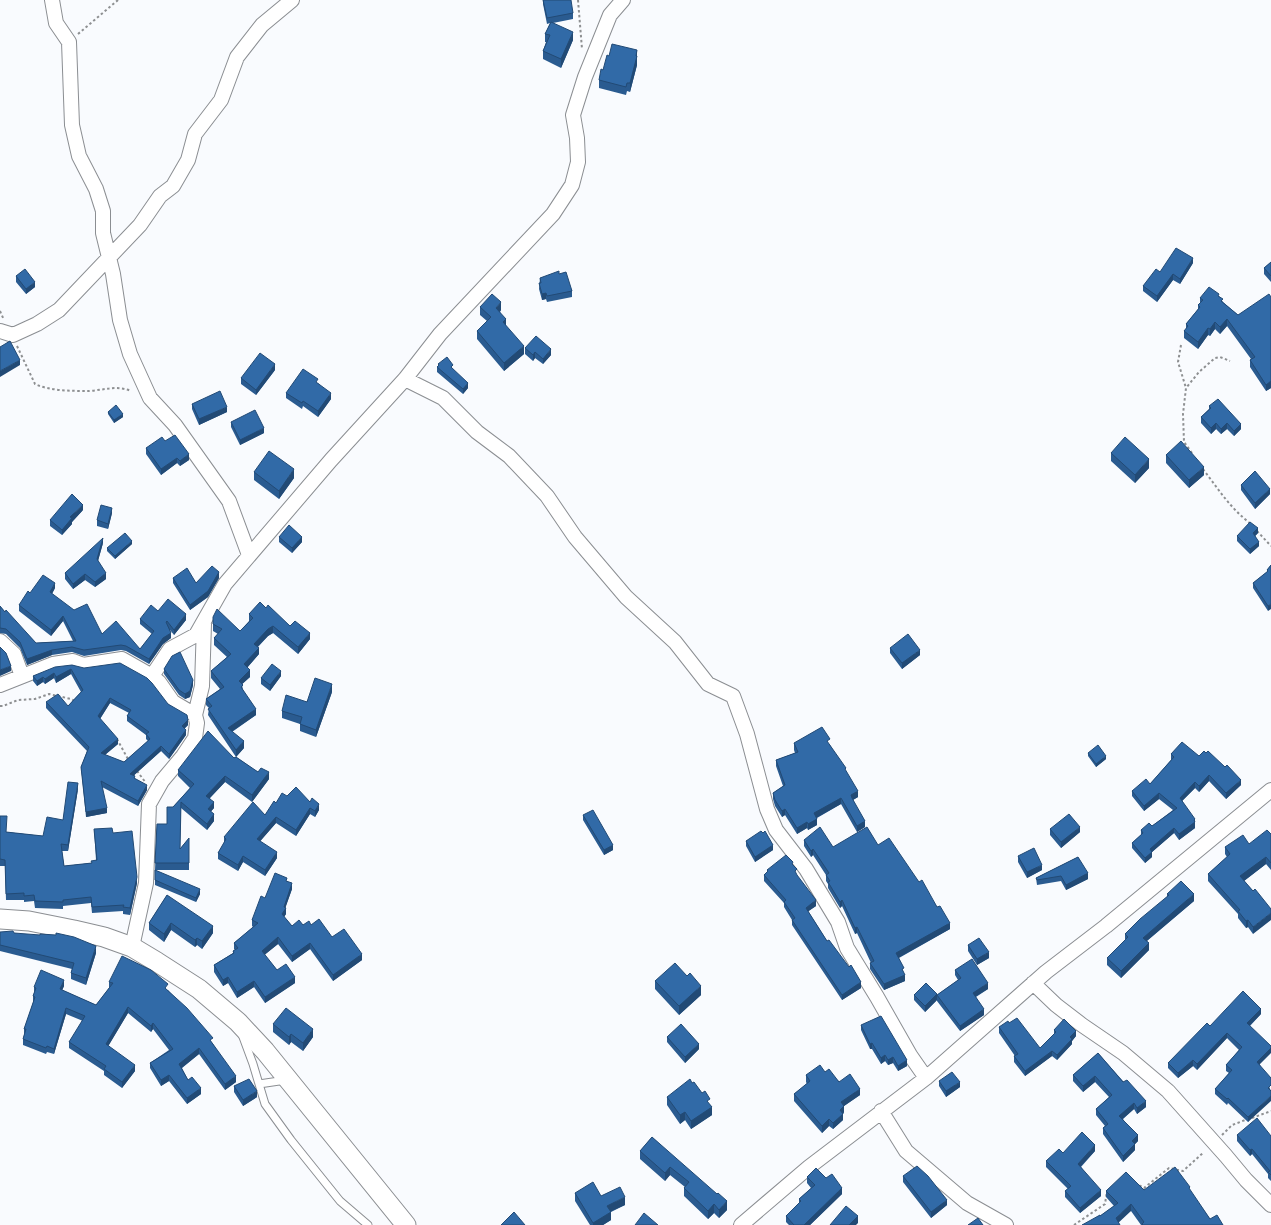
<svg xmlns="http://www.w3.org/2000/svg" width="1271" height="1225" viewBox="0 0 1271 1225" font-family="Ubuntu,sans-serif">
	<style>
		.lines { fill: none; stroke-linecap: round; stroke-linejoin: round }
		.service-casing { stroke: #8b8e92; stroke-width: 9 }
		.minor-casing { stroke: #8b8e92; stroke-width: 16 }
		.secondary-casing { stroke: #8b8e92; stroke-width: 21 }
		.path { stroke: #8e9092; stroke-width: 2; stroke-dasharray: 2.5 2.5; stroke-linecap: butt }
		.service { stroke: #fff; stroke-width: 7 }
		.minor { stroke: #fff; stroke-width: 14 }
		.secondary { stroke: #fff; stroke-width: 19 }
		.wall { fill: #2a5b90; fill-rule: evenodd }
		.shaded-wall { fill: #224a75 }
		.building { fill: #316aa7; stroke: #224a75; fill-rule: evenodd }
	</style>
	<rect width="100%" height="100%" fill="#f9fbfe"/>
	<g class="lines">
		<!-- service casing -->
		<g class="service-casing">
			<path id="service" d="M243 1037 253 1064 265 1104 291 1140 340 1201 368 1225
				M259 1084 286 1080"/>
		</g>
		<!-- minor casing -->
		<g class="minor-casing">
			<path id="minor" d="M52 0 56 23 69 42 72 125 79 156 96 189 103 211V233L113 274 120 320 130 354 150 398 175 425 229 501 249 555
				M0 331 13 335 37 324 59 310 140 225 160 196 173 186 188 160 195 134 221 100 237 57 262 25 292 0
				M405 379 443 398 477 432 509 456 547 496 575 537 626 597 675 642 708 684 733 696 747 734 767 809 776 830 806 869 838 922 847 948 877 997 910 1055 926 1078
				M0 641 14 654 22 676
				M152 676 170 649 196 635 225 584 331 460 405 379 440 334 553 214 572 185 578 162 577 138 573 115 585 77 610 15 623 0
				M0 685 53 664 73 661 83 665 122 659 152 676 159 682 173 702 195 715 197 723 195 738 183 756 162 781 149 804 146 883 132 947
				M195 715 202 686 204 624
				M1033 983 1056 1005 1082 1025 1123 1053 1168 1091 1226 1156 1246 1180 1271 1205
				M881 1111 906 1151 967 1203 1006 1225
				M741 1225 809 1167 926 1078 1046 972 1106 926 1271 790"/>
		</g>
		<!-- secondary casing -->
		<g class="secondary-casing">
			<path id="secondary" d="M0 919 29 921 74 930 104 937 132 947 157 962 199 989 238 1022 265 1051 406 1225"/>
		</g>
		<!-- path -->
		<path class="path" d="M578 0 582 49
			M78 34 118 0
			M0 311 4 320
			M1181 345 1178 362 1186 388
			M17 346 35 384C50 391 72 391 89 391 104 390 117 385 131 391
			M1192 453 1184 442 1183 414 1186 388 1199 372 1215 358 1220 357 1230 361
			M1203 469C1218 489 1231 509 1251 524
			M1257 531 1271 546
			M0 706H3L18 700 35 699 49 694 71 699 75 701
			M117 739 129 761
			M137 771 146 783
			M1252 1118 1271 1111
			M1222 1135 1232 1125 1248 1119
			M1135 1183 1144 1188 1169 1168 1183 1171 1204 1152
			M1074 1225 1105 1204 1107 1191"/>
		<!-- service -->
		<use href="#service" class="service"/>
		<!-- minor -->
		<use href="#minor" class="minor"/>
		<!-- secondary -->
		<use href="#secondary" class="secondary"/>
	</g>
	<!-- wall -->
	<path class="wall" d="M543 0 573 13V19L553 23 573 40 561 68 543 59V51L546 42H545V34L550 23 547 24 543 4Z
		M637 50V65L630 92 627 91 626 95 599 88V80L609 56Z
		M1271 262V282L1264 274V268Z
		M1193 263 1180 284 1173 280 1157 302 1143 291V286L1160 272Z
		M559 274 572 291V297L547 302 546 299 542 300 539 289 540 278Z
		M16 276 35 287 26 294 16 282Z
		M1219 296 1223 302 1238 315 1271 297V388L1266 391 1250 367V360L1251 359 1227 326 1220 334 1215 329 1210 336 1208 335 1198 349 1184 338V331L1186 329V324L1198 309V305L1200 303V298Z
		M480 307 501 310 500 312 506 326 524 354 504 371 477 339V331L487 321 480 315Z
		M525 348 551 355 543 364 535 358 533 361 525 354Z
		M438 364 453 369 468 388 463 394 437 372V367L438 366Z
		M275 370 256 395 241 384V378Z
		M318 383 331 399 318 417 303 406 302 409 286 398V393Z
		M192 404 227 412 199 425 192 409Z
		M1209 406 1241 429 1234 436 1227 429 1221 434 1216 429 1211 434 1201 423V417L1209 409Z
		M108 412 123 417 114 423 108 414Z
		M231 422 264 433 240 445 231 427Z
		M165 441 189 460 180 466 177 463 161 475 146 454V448Z
		M1111 453 1149 468 1135 483 1111 461Z
		M1166 455 1204 475 1189 488 1166 463Z
		M254 472 294 478 279 499 254 480Z
		M1241 485 1270 494 1255 509 1241 490Z
		M83 510 72 522V524L62 535 50 526V520Z
		M112 513 108 529 97 526V520Z
		M1258 533 1255 536 1259 546 1250 554 1237 541V536Z
		M279 537 302 542 292 553 279 542Z
		M103 543 98 561 106 579 95 587 85 580 73 589 65 579V573Z
		M132 544 115 559 107 551V548Z
		M1271 565 1268 611 1253 588V583L1267 572V570Z
		M173 578 196 583 219 578 208 597 190 610 173 583Z
		M55 588 52 594 102 634 140 649 152 634 140 624V619L158 611 186 620 174 635 170 630 171 638 163 644 149 664 126 651 121 650 84 656 72 652 52 655 27 665 20 648 6 634 0 633V606L5 612 36 643 73 641 63 621 51 636 19 611V605L30 593Z
		M266 608 290 626 310 639 298 654 273 633 268 636 258 647 259 654 247 668 250 677 242 684 243 690 256 715 232 732 244 748 236 757 258 772 269 779 252 802 225 782 210 798 214 808 211 811 214 821 207 830 181 808 180 849 189 838V870H155L157 824H167L173 807 190 788 178 776V770L236 757 208 715 209 708 206 705V699L220 689 211 678V671L227 657 214 645V638L218 634 213 631V617L240 631 249 621V614Z
		M890 648 920 655 902 669 890 653Z
		M72 665 168 704 188 725 185 728 186 735 169 759 161 751 134 775 135 779 147 790 138 806 102 787 107 813 86 817 81 767 87 751 46 708V702L68 706 81 692 71 674 56 683 54 678 45 684 43 682 37 686 33 681V676ZM110 703 129 713 127 716V721L146 735V739L148 741 124 762 105 755 118 744 100 719Z
		M164 669 193 685 190 697 185 699 179 695 164 674Z
		M281 676 270 691 261 684V678Z
		M332 692 316 737 300 731V724L282 718V711Z
		M794 743 830 745 846 772 858 797 853 800 865 827 857 832 841 804 817 818V825L808 830 807 828 797 834 785 815 782 817 775 806 773 799V793L783 786 776 766V760L795 753 794 750Z
		M1088 753 1106 759 1096 767 1088 756Z
		M1171 754 1199 756 1241 785 1226 799 1209 781 1199 792 1195 788 1182 801 1195 828 1179 840 1174 833 1152 852V857L1145 863 1132 848V843L1141 835V830L1152 826 1173 810 1159 799 1144 811 1132 796V791L1150 784 1171 760Z
		M78 789 68 851H62L64 866 92 863 96 860 94 829 113 833 137 883 130 915 123 914V911L92 913 91 903 63 906V909L35 908 34 901 24 902V900H6L5 866H0V816L6 832 43 836 63 820Z
		M287 796 310 802 319 810 315 817 310 814 296 836 276 823 260 841 277 858 265 876 243 862 238 871 218 859V853L224 843V837L265 815 276 803Z
		M583 815 613 850 604 855 583 820Z
		M1050 829 1080 832 1061 848 1050 835Z
		M763 833 773 850 755 862 746 846V841Z
		M1271 834V870L1266 864 1244 881 1253 891 1255 889 1253 934 1248 927 1246 928 1238 918V914L1208 881V874L1227 857 1225 854V847L1249 844Z
		M804 840 833 847 878 845 919 882 937 907 950 929 899 958 904 974 905 981 884 990 870 969V963H871L857 933 855 934 842 906 840 908 828 888V884L826 881V875L813 855 811 857 804 846Z
		M1018 856 1042 870 1027 878 1018 862Z
		M1078 857 1088 879 1066 890 1061 881 1037 885 1036 878Z
		M793 866 796 875 816 906 808 911 827 941 861 988 842 1000 792 925V920L784 907V903L764 881V875L767 872V870Z
		M155 870 200 894 196 902 155 885Z
		M287 881 292 889 285 908 286 914 284 917 292 926 311 925 332 937 362 960 333 981 310 949 292 962 278 944 264 955 277 970 295 983 265 1003 254 987 237 998 228 983 223 986 214 972V965L233 953V951L235 950 234 949V943L253 927 252 926V920L265 898Z
		M1167 894 1194 901 1147 941 1149 950 1121 978 1107 965V958L1125 940V934L1167 897Z
		M167 895 213 933 202 949 197 945 195 947 171 930 164 942 149 930V923Z
		M0 932 14 933 96 953 86 985 71 979V973L72 969 0 951Z
		M968 945 989 958 977 965 968 951Z
		M955 970 988 989 976 997 984 1015 960 1031 937 1001V995L958 980 955 975Z
		M687 976 701 995 679 1015 655 989V981Z
		M109 982 168 990 213 1044 236 1082 225 1090 199 1054 182 1068 188 1080 201 1094 187 1104 169 1081 161 1086 150 1068V1063L169 1050 153 1029 151 1032 128 1013 108 1046 135 1071 122 1088 104 1075V1071L69 1048V1042L83 1021 66 1014 54 1054 47 1052 46 1054 23 1045V1039L24 1035V1029L33 1003V996L34 993V987L64 986 62 990 96 1005 109 988Z
		M914 995 937 1000 925 1012 914 1000Z
		M1261 1014 1250 1026 1260 1065 1271 1091 1248 1122 1228 1103 1227 1105 1215 1094V1089L1229 1073 1226 1071V1065L1239 1050 1227 1038 1197 1070 1193 1066 1178 1078 1168 1068V1063L1210 1026Z
		M273 1024 313 1037 303 1051 291 1042 289 1045 273 1032Z
		M861 1025 907 1066 898 1071 893 1063 888 1065 885 1061 881 1064 872 1049H870L861 1030Z
		M999 1027 1040 1048 1054 1034V1030L1076 1036 1072 1041V1044L1057 1060 1052 1056 1025 1076 1014 1062V1056H1015L999 1033Z
		M667 1037 699 1049 685 1063 667 1042Z
		M1098 1053 1146 1107 1137 1114 1134 1109 1123 1119 1138 1141 1135 1144V1150L1123 1162 1103 1134V1128L1105 1126 1096 1115V1109L1109 1097 1095 1082 1083 1092 1073 1081V1075Z
		M825 1072 860 1095 844 1106V1112L843 1114V1120L833 1129 829 1126 822 1133 794 1101V1094L807 1084 806 1082V1075Z
		M939 1081 960 1087 946 1097 939 1086Z
		M234 1086 257 1097 243 1106 234 1092Z
		M667 1097 710 1105 712 1115 691 1129 685 1120 680 1124 667 1105Z
		M1237 1135 1271 1136V1181L1268 1178V1174L1252 1154 1250 1156 1237 1141Z
		M652 1137 727 1210 719 1218 714 1213 708 1219 684 1196V1188L685 1187 670 1175 665 1181 640 1159V1151Z
		M1095 1151 1081 1167 1101 1196 1080 1213 1065 1197V1191L1068 1189 1046 1167V1161L1063 1153Z
		M903 1176 947 1205 931 1218 903 1182Z
		M807 1177 842 1194 810 1225H789L786 1222V1216L799 1203V1199L811 1188 807 1183Z
		M1106 1191H1190L1210 1219 1223 1225H1141L1131 1211 1100 1216 1114 1206 1106 1197Z
		M575 1193 601 1196 625 1205 611 1212V1220L603 1225H590L575 1201Z"/>
	<!-- shaded-wall -->
	<path class="shaded-wall" d="M573 32V40L561 68V59Z
		M637 50V65L630 92V83Z
		M1193 258V263L1180 284V279Z
		M1173 274V280L1157 302V296Z
		M35 282V287L26 294V289Z
		M546 293V299L542 300V294Z
		M501 302V310L496 316V308Z
		M506 319V327L503 322Z
		M1227 319V326L1220 334V327Z
		M1215 322V329L1210 336V329Z
		M1208 328V335L1198 349V342Z
		M524 346V354L504 371V363Z
		M551 349V355L543 364V359Z
		M535 352V358L533 361V355Z
		M20 360V365L0 377V371Z
		M275 364V370L256 395V390Z
		M1271 381V388L1266 391V385Z
		M468 383V388L463 394V389Z
		M331 393V399L318 417V411Z
		M227 407V412L199 425V419Z
		M123 414V417L114 423V420Z
		M1216 423V429L1211 434V428Z
		M1227 423V429L1221 434V429Z
		M1241 424V429L1234 436V431Z
		M264 428V433L240 445V440Z
		M189 454V460L180 466V461Z
		M177 458V463L161 475V469Z
		M1149 459V468L1135 483V475Z
		M1204 467V475L1189 488V480Z
		M294 469V478L279 499V491Z
		M1270 489V494L1255 509V503Z
		M83 505V510L72 522V524L62 535V530L70 517Z
		M112 508V513L108 529V524Z
		M1258 528V533L1253 538V533Z
		M302 537V542L292 553V548Z
		M103 538V543L97 564V559Z
		M132 541V544L115 559V556Z
		M1259 542V546L1250 554V549Z
		M219 572V578L208 597 190 610V605Z
		M106 573V579L95 587V582Z
		M85 574V580L73 589V584Z
		M55 583V588L50 597V592Z
		M1271 604V609L1268 611V606Z
		M186 614V620L174 635V630Z
		M63 616V621L51 636V630Z
		M273 626V633L268 636 254 650V644L268 629Z
		M171 633V638L163 644 149 664V659L163 638Z
		M310 633V639L298 654V647Z
		M259 648V654L244 671V664Z
		M52 650V655L27 665V659Z
		M920 650V655L902 669V663Z
		M11 666V671L0 676V670Z
		M71 669V674L56 683V677Z
		M250 670V677L239 687V681Z
		M281 671V676L270 691V685Z
		M54 673V678L45 684V679Z
		M43 677V682L37 686V681Z
		M193 680V685L190 697 185 699V694Z
		M332 684V692L316 737V730Z
		M110 698V703L98 722V716Z
		M256 709V715L228 734V728Z
		M188 720V725L182 731V726Z
		M186 730V735L169 759V754Z
		M118 739V744L101 758V753Z
		M244 741V748L236 757V750Z
		M161 746V751L130 779V774Z
		M1106 756V759L1096 767V764Z
		M269 772V779L252 802V795Z
		M1209 775V781L1199 792V786Z
		M225 776V782L206 802V796Z
		M1241 780V785L1226 799V793Z
		M1195 782V788L1180 803V798Z
		M78 783V789L68 851V845Z
		M147 785V790L138 806V801Z
		M858 791V797L851 801V795Z
		M1159 793V799L1144 811V806Z
		M841 798V804L814 819V813Z
		M214 802V808L208 815V809Z
		M319 804V810L315 817V811Z
		M107 808V813L86 817V812Z
		M310 808V814L296 836V830Z
		M785 809V815L782 817V811Z
		M214 814V821L207 830V824Z
		M276 817V823L257 845V839Z
		M817 819V825L808 830V824Z
		M1195 819V828L1179 840V834Z
		M865 821V827L857 832V826Z
		M807 822V828L797 834V828Z
		M1080 827V832L1061 848V842Z
		M1174 828V833L1152 852V857L1145 863V858L1150 849Z
		M613 845V850L604 855V850Z
		M773 845V850L755 862V857Z
		M813 849V855L811 857V851Z
		M277 852V858L265 876V870Z
		M243 856V862L238 871V865Z
		M1266 857V864L1240 884V876Z
		M1042 865V870L1027 878V872Z
		M1088 873V879L1066 890V885Z
		M137 877V883L130 915V908Z
		M292 883V889L285 909 286 908V914L282 920 284 907Z
		M200 889V894L196 902V898Z
		M1194 894V901L1143 944V938Z
		M816 900V906L806 913V908Z
		M842 900V906L840 908V902Z
		M1271 913V920L1253 934V927Z
		M1248 920V927L1246 928V921Z
		M171 923V930L164 942V934Z
		M950 923V929L896 959V953Z
		M213 926V933L202 949V941Z
		M857 927V933L855 934V928Z
		M278 937V944L262 957V951Z
		M197 938V945L195 947V940Z
		M310 943V949L292 962V956Z
		M1149 943V950L1121 978V971Z
		M96 946V953L86 985V978Z
		M989 952V958L977 965V959Z
		M362 954V960L333 981V975Z
		M905 975V981L884 990V984Z
		M228 977V983L223 986V980Z
		M295 977V983L265 1003V997Z
		M64 980V986L60 995V989Z
		M254 981V987L237 998V992Z
		M861 982V988L842 1000V995Z
		M988 983V989L973 998V993Z
		M701 986V995L679 1015V1006Z
		M937 994V1000L925 1012V1006Z
		M128 1007V1013L106 1050V1044Z
		M66 1008V1014L54 1054V1049Z
		M984 1009V1015L960 1031V1026Z
		M1261 1009V1014L1247 1028V1023Z
		M153 1023V1029L151 1032V1026Z
		M313 1029V1037L303 1051V1043Z
		M1076 1031V1036L1072 1041V1044L1057 1060V1055L1070 1037Z
		M1227 1033V1038L1197 1070V1064Z
		M291 1034V1042L289 1045V1037Z
		M872 1043V1049H870V1044Z
		M699 1044V1049L685 1063V1057Z
		M199 1048V1054L179 1070V1064Z
		M1271 1048V1053L1257 1067V1062Z
		M1052 1051V1056L1025 1076V1071Z
		M885 1055V1061L881 1064V1058Z
		M893 1057V1063L888 1065V1060Z
		M907 1060V1066L898 1071V1066Z
		M1193 1060V1066L1178 1078V1073Z
		M135 1065V1071L122 1088V1082Z
		M169 1075V1081L161 1086V1080Z
		M236 1076V1082L225 1090V1084Z
		M1095 1076V1082L1083 1092V1086Z
		M960 1082V1087L946 1097V1091Z
		M201 1088V1094L187 1104V1098Z
		M860 1089V1095L844 1106V1112L843 1114V1120L833 1129V1123L841 1102Z
		M257 1091V1097L243 1106V1100Z
		M1271 1096V1101L1248 1122V1117Z
		M1146 1101V1107L1137 1114V1108Z
		M1134 1103V1109L1119 1122V1116Z
		M712 1107V1115L691 1129V1121Z
		M685 1112V1120L680 1124V1115Z
		M829 1119V1126L822 1133V1126Z
		M1138 1135V1141L1132 1147V1141Z
		M1135 1144V1150L1123 1162V1156Z
		M1095 1145V1151L1078 1169V1164Z
		M1252 1149V1154L1250 1156V1150Z
		M670 1167V1175L665 1181V1173Z
		M842 1188V1194L810 1225H804Z
		M1101 1190V1196L1080 1213V1208Z
		M625 1197V1205L607 1213V1206Z
		M947 1200V1205L931 1218V1212Z
		M727 1201V1210L719 1218V1210Z
		M714 1204V1213L708 1219V1211Z
		M1131 1204V1211L1116 1225V1218Z
		M611 1212V1220L603 1225H593V1223Z
		M858 1216V1223L856 1225H849Z"/>
	<!-- building -->
	<path class="building" d="M543 0H571L573 13 547 18Z
		M551 22 573 32 561 59 543 51 550 35 545 34Z
		M612 44 637 50 636 56H637L630 83H627L626 87 599 80 601 69 603 70 607 55 609 56Z
		M1176 248 1193 258 1180 279 1173 274 1157 296 1143 286 1156 269 1160 272Z
		M1271 262V276L1264 268Z
		M25 269 35 282 26 289 16 276Z
		M559 271V274L566 272 572 291 547 296 546 293 542 294 539 283H541L540 278Z
		M1209 287 1219 294 1218 296 1223 299 1221 301 1238 315 1269 294 1271 297V381L1266 385 1250 360 1255 357 1227 319 1220 327 1215 322 1210 329 1208 328 1198 342 1184 331 1188 326 1186 324 1200 307 1198 305 1203 300 1200 298Z
		M492 294 501 302 496 308 506 319 503 322 524 346 504 363 477 331 491 317 480 307Z
		M536 336 551 349 543 359 535 352 533 355 525 348Z
		M10 341 20 360 0 371V347Z
		M260 353 275 364 256 390 241 378Z
		M447 357 453 365 451 367 468 383 463 389 437 367 439 365 438 364Z
		M303 369 318 379 316 382 331 393 318 411 303 401 302 403 286 393Z
		M220 391 227 407 199 419 192 404Z
		M1218 399 1241 424 1234 431 1227 423 1221 429 1216 423 1211 428 1201 417 1211 408 1209 406Z
		M116 405 123 414 114 420 108 412Z
		M255 410 264 428 240 440 231 422Z
		M175 435 189 454 180 461 177 458 161 469 146 448 162 437 165 441Z
		M1125 437 1149 459 1135 475 1111 453Z
		M1181 441 1204 467 1189 480 1166 455Z
		M269 451 294 469 279 491 254 472Z
		M1255 471 1270 489 1255 503 1241 485Z
		M72 494 83 505 70 517 72 518 62 530 50 520Z
		M101 505 112 508 108 524 97 520Z
		M1250 522 1258 528 1253 533 1259 542 1250 549 1237 536Z
		M289 525 302 537 292 548 279 537Z
		M125 533 132 541 115 556 107 548Z
		M103 538 97 559 106 573 95 582 85 574 73 584 65 573Z
		M1271 565V604L1268 606 1253 583 1268 571 1267 570Z
		M212 566 219 572 208 591 190 605 173 578 187 568 196 583Z
		M43 575 55 583 50 592 74 610 87 604 102 634 116 621 140 649 154 631 140 619 151 605 158 611 168 599 186 614 174 630 167 621 166 622 171 633 163 638 149 659 126 646 121 645 84 650 72 647 52 650 27 659 20 642 6 629 0 628V606L5 612 6 610 36 643 76 641 63 616 51 630 19 605 28 591 30 593Z
		M260 602 266 608 268 605 290 626 295 621 310 633 298 647 273 626 268 629 254 644 259 648 244 664 250 670 239 681 243 685 241 687 256 709 228 728 244 741 236 750 208 709 212 706 206 699 224 687 211 671 231 654 214 638 222 629 213 624V617L217 609 240 631 253 618 249 614Z
		M908 634 920 650 902 663 890 648Z
		M0 647 6 653 11 666 0 670Z
		M180 652 193 680 190 691 185 694 179 690 164 669 172 656Z
		M120 663 147 678 152 683 168 704 187 715 188 720 182 726 186 730 169 754 161 746 130 774 135 776 134 778 147 785 138 801 101 781 107 808 86 812 81 767 89 747 46 702 58 694 68 706 83 690 71 669 56 677 54 673 45 679 43 677 37 681 33 676 55 667 72 665 84 668ZM110 698 131 710 127 716 149 732 146 734 150 739 124 762 101 753 118 739 98 716Z
		M272 664 281 671 270 685 261 678Z
		M315 678 332 684 316 730 300 724 302 717 282 711 286 695 307 702Z
		M822 727 830 739 827 741 846 768 845 769 858 791 851 795 852 798 865 821 857 826 841 798 814 813 817 819 808 824 807 822 797 828 785 809 782 811 775 800 773 793 785 785 776 760 798 752 794 743Z
		M208 731 234 758 236 757 258 772 261 768 269 772 252 795 225 776 206 796 214 802 208 809 214 814 207 824 181 802 180 849 189 838V863H155L157 824H167V807H173L194 784 178 770Z
		M1182 742 1199 756 1204 751 1206 753 1208 751 1225 767 1227 765 1241 780 1226 793 1209 775 1199 786 1195 782 1180 798 1195 819 1194 820 1195 822 1179 834 1174 828 1150 849 1152 852 1145 858 1132 843 1143 833 1141 830 1149 823 1152 826 1177 808 1159 793 1144 806 1132 791 1146 779 1150 784 1174 757 1171 754Z
		M1098 745 1106 756 1096 764 1088 753Z
		M68 782 78 783 68 845 61 844 64 866 92 863 91 861 97 860 94 829 112 828 113 833 132 831 137 877 130 908 123 907 124 905 92 907 91 897 63 900V902L35 901 34 895 24 896V893L6 894 5 860 0 859V816H7L6 832 43 836 47 817 63 820Z
		M296 787 310 802 312 798 319 804 315 811 310 808 296 830 276 817 257 839 277 852 265 870 243 856 238 865 218 853 226 839 224 837 253 802 265 815 274 801 276 803 282 793 287 796Z
		M593 810 613 845 604 850 583 815Z
		M1069 814 1080 827 1061 842 1050 829Z
		M820 827 833 847 867 827 878 845 889 838 919 882 922 880 937 907 940 906 950 923 896 953 904 968 902 969 905 975 884 984 870 963 874 961 857 927 855 928 842 900 840 902 828 882 830 881 826 875 829 873 813 849 811 851 804 840Z
		M1267 830 1271 834V863L1266 857 1240 876 1253 891 1255 889 1271 909V913L1253 927 1248 920 1246 921 1238 911 1240 910 1208 874 1230 854 1225 847 1243 835 1249 844Z
		M761 831 763 833 765 831 773 845 755 857 746 841Z
		M1034 848 1042 865 1027 872 1018 856Z
		M786 855 793 862 792 864 797 869 795 871 797 875 816 900 806 908 827 941 829 940 849 967 851 965 861 982 842 995 792 920 795 918 784 902 786 900 764 875 768 871 767 870Z
		M1078 857 1088 873 1066 885 1061 876 1037 880 1036 878Z
		M155 870 200 889 196 898 155 880Z
		M275 873 287 878 286 881 292 883 284 907 286 908 282 914 292 926 299 920 303 925 309 921 311 925 319 919 332 937 344 929 362 954 333 975 310 943 292 956 278 937 262 951 277 970 286 964 295 977 265 997 254 981 237 992 228 977 223 980 214 965 234 953 233 951 238 948 234 943 258 923 252 920 261 896 265 898Z
		M1181 881 1194 894 1143 938 1149 943 1121 971 1107 958 1128 937 1125 934 1140 919 1169 895 1167 894Z
		M167 895 213 926 202 941 197 938 195 940 171 923 164 934 149 923Z
		M13 931 14 933 40 935V934L56 935V933L74 937 96 946 86 978 71 973 74 963 0 945V932Z
		M979 938 989 952 977 959 968 945Z
		M122 956 151 970 168 984 165 988 187 1008 213 1038 210 1040 236 1076 225 1084 199 1048 179 1064 188 1080 192 1077 201 1088 187 1098 169 1075 161 1080 150 1063 173 1049 153 1023 151 1026 128 1007 106 1044 135 1065 122 1082 104 1069 106 1066 69 1042 85 1016 66 1008 54 1049 47 1046 46 1048 23 1039 26 1029H24L35 997 33 996 36 988 34 987 41 970 64 980 60 989 96 1005 113 983 109 982Z
		M972 959 988 983 973 993 984 1009 960 1026 937 995 961 978 955 970Z
		M675 963 687 976 690 973 701 986 679 1006 655 981Z
		M926 983 937 994 925 1006 914 995Z
		M1243 991 1261 1009 1247 1023 1271 1046V1048L1257 1062 1271 1078V1085L1268 1088 1271 1091V1096L1248 1117 1228 1098 1227 1099 1215 1089 1232 1070 1226 1065 1242 1047 1227 1033 1197 1064 1193 1060 1178 1073 1168 1063 1207 1023 1210 1026Z
		M286 1008 313 1029 303 1043 291 1034 289 1037 273 1024Z
		M881 1016 907 1060 898 1066 893 1057 888 1060 885 1055 881 1058 872 1043 870 1044 861 1025Z
		M1017 1018 1040 1048 1056 1032 1054 1030 1064 1019 1076 1031 1070 1037 1072 1039 1057 1055 1052 1051 1025 1071 1014 1056 1018 1054 999 1027 1008 1021 1009 1023Z
		M681 1024 699 1044 685 1057 667 1037Z
		M1098 1053 1123 1082 1127 1080 1146 1101 1137 1108 1134 1103 1119 1116 1138 1135 1132 1141 1135 1144 1123 1156 1103 1128 1108 1124 1096 1109 1112 1095 1095 1076 1083 1086 1073 1075Z
		M820 1065 825 1072 829 1069 839 1082 850 1074 860 1089 841 1102 844 1106 840 1110 843 1114 833 1123 829 1119 822 1126 794 1094 810 1081 806 1075Z
		M952 1072 960 1082 946 1091 939 1081Z
		M249 1079 257 1091 243 1100 234 1086Z
		M690 1079 692 1083 694 1082 702 1093 705 1091 710 1099 707 1101 712 1107 691 1121 685 1112 680 1115 667 1097Z
		M1257 1118 1271 1136V1175L1268 1172 1270 1171 1252 1149 1250 1150 1237 1135Z
		M1082 1132 1095 1145 1078 1164 1101 1190 1080 1208 1065 1191 1071 1186 1046 1161 1059 1149 1063 1153Z
		M652 1137 717 1194 718 1193 727 1201 719 1210 714 1204 708 1211 684 1188 689 1182 670 1167 665 1173 640 1151Z
		M917 1166 928 1176 947 1200 931 1212 903 1176Z
		M1175 1167 1190 1187 1189 1188 1210 1219 1217 1215 1223 1225H1143L1142 1224 1144 1222 1131 1204 1116 1218 1120 1225H1082L1100 1215V1216L1118 1203 1106 1191 1126 1172 1144 1190Z
		M816 1168 826 1178 832 1174 842 1188 804 1225H794L786 1216 801 1201 799 1199 815 1185 807 1177Z
		M593 1182 601 1196 620 1187 625 1197 607 1206 611 1212 593 1223 575 1193Z
		M846 1206 858 1216 849 1225H830Z
		M514 1212 525 1225H501Z
		M644 1213 658 1225H635Z
		M978 1218 983 1225H968Z"/>
</svg>
